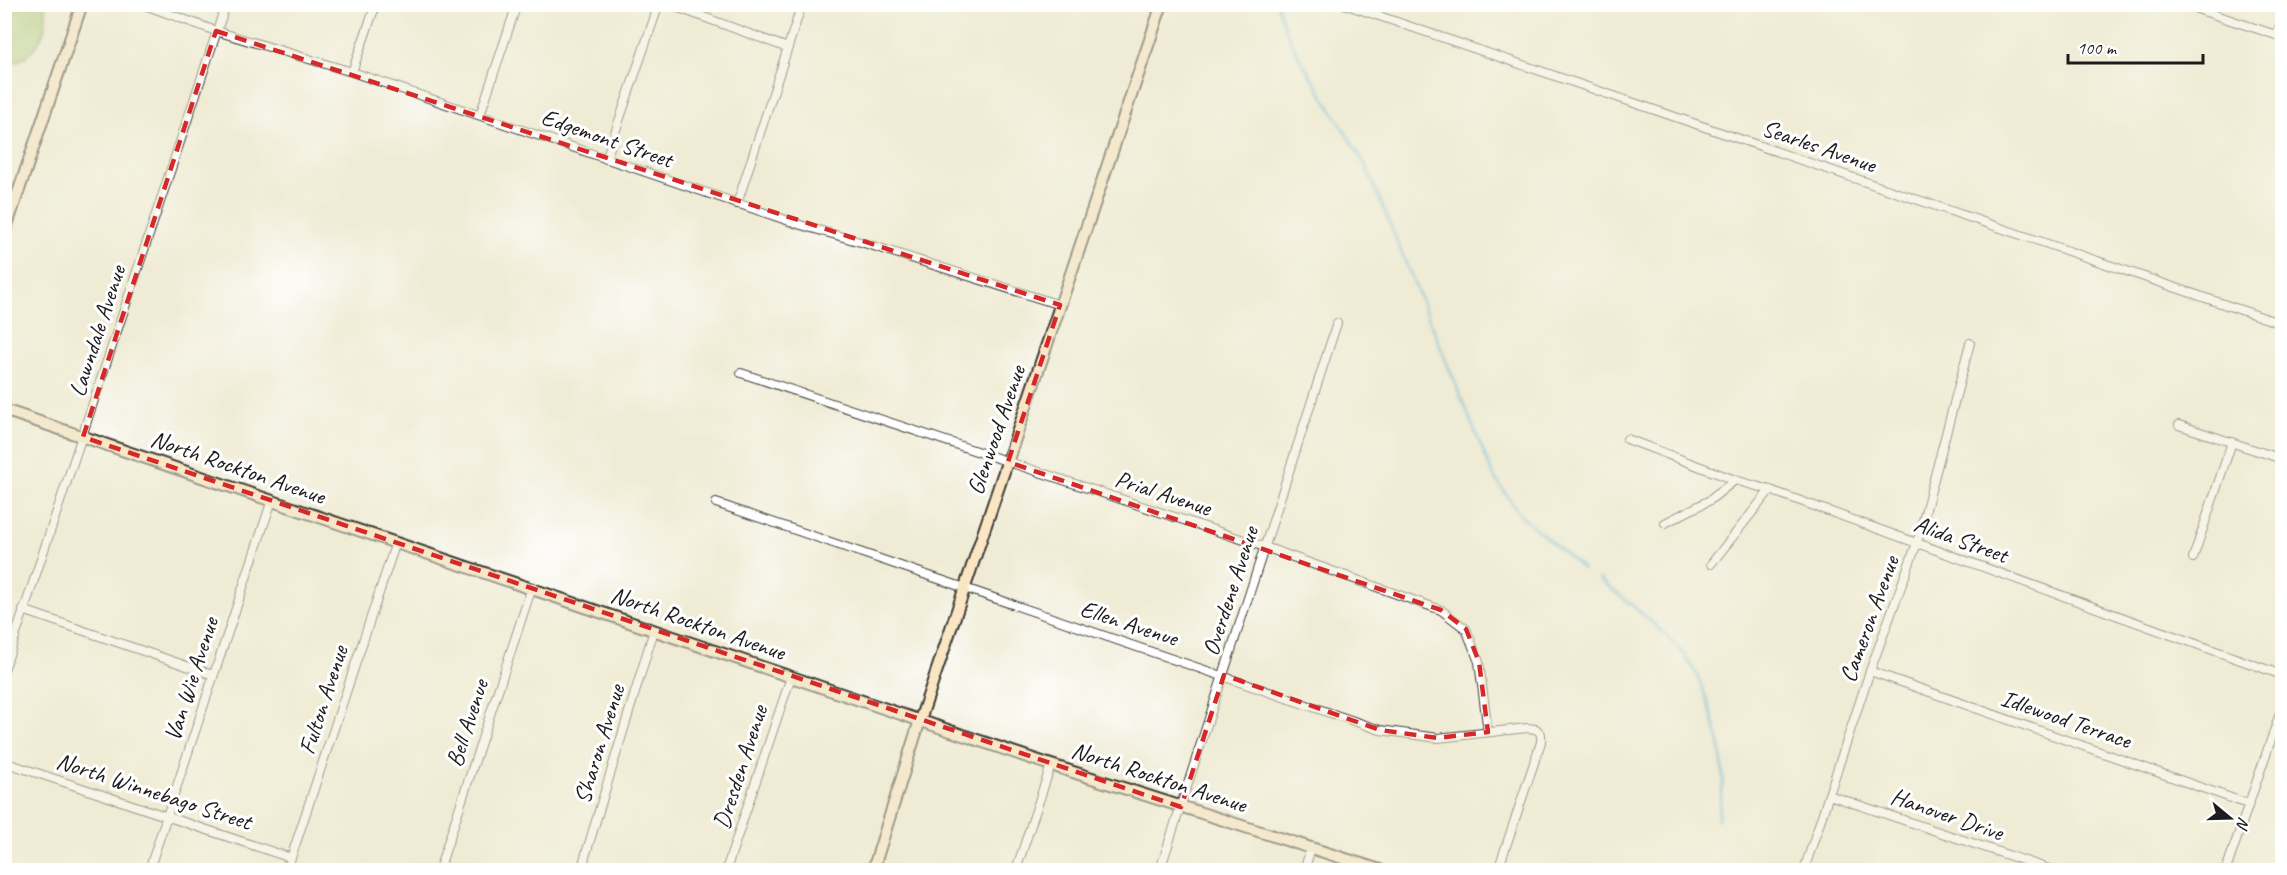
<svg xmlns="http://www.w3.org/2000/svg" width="2287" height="875" viewBox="0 0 2287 875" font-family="Caveat,sans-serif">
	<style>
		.green { fill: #9fc570; stroke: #5e7046; stroke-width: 1.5 }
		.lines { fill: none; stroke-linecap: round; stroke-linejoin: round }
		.stream { stroke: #5db4da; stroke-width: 3 }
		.street-casing { stroke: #3c3b38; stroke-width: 10 }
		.secondary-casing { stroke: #3c3b38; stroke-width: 14 }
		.street { stroke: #fff; stroke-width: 8 }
		.secondary { stroke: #fbe6c4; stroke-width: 10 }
		.marked { fill: none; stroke: #d62828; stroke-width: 4.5; stroke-dasharray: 12 8; stroke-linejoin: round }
		.labels { text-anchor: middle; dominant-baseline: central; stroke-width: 6; stroke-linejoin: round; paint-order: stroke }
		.street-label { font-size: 24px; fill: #1c1c1c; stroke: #fff }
	</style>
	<rect width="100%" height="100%" fill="#fff"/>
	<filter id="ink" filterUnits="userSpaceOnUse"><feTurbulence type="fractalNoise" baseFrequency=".0167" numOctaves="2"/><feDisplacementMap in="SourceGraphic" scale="12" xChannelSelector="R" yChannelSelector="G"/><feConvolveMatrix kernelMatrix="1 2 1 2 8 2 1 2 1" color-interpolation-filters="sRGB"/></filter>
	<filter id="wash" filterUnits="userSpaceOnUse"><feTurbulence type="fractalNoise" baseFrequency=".008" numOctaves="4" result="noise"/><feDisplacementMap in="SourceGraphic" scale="24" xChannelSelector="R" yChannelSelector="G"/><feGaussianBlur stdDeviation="1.35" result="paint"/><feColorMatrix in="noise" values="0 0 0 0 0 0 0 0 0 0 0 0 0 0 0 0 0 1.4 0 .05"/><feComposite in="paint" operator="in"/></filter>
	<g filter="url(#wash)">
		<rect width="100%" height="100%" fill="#efebd4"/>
		<!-- green -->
		<path class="green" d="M4 5H45C50 33 34 60 5 65Z"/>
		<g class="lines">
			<!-- stream -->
			<path class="stream" d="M1277 4 1286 31 1298 55 1366 166 1493 475 1521 516 1583 569
				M1599 579C1628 602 1657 624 1682 652 1705 679 1724 747 1723 783 1722 795 1719 807 1718 819"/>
		</g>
	</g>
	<g filter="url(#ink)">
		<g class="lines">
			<!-- street casing -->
			<g class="street-casing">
				<path id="street" d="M142 4 216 31 352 72 801 225 864 243 1060 305
					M668 4 788 48
					M1344 4 2282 324
					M2182 4 2282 37
					M2277 36 2282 19
					M352 72 376 4
					M480 115 517 4
					M606 159 659 4
					M737 204 802 4
					M741 373 1265 547 1441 610 1466 629 1479 662 1488 732
					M2179 425 2282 459
					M1627 439 1735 480 1770 490 2282 675
					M716 503 1380 730 1438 738 1527 728 1536 729 1541 734V742L1498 870
					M1665 523 1710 500 1735 480
					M2193 558 2232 442
					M1711 564 1770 490
					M23 610 213 675
					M4 670 226 4
					M1870 671 2248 804
					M4 762 291 858
					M1829 795 2052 870
					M149 870 272 500
					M287 870 396 542
					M439 870 532 587
					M581 870 654 630
					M726 870 791 677
					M1016 870 1051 765
					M1160 870 1337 323
					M1304 870 1311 849
					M1804 870 1870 671 1917 543 1970 343
					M2226 870 2282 708"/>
			</g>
			<!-- secondary casing -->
			<g class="secondary-casing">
				<path id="secondary" d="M4 234 82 4
					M4 410 1051 765 1380 870
					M873 870 920 720 1162 4"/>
			</g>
			<!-- street -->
			<use href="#street" class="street"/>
			<!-- secondary -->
			<use href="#secondary" class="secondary"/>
		</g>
	</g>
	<!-- marked area -->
	<path d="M0 0H2287V875H0ZM216 31 1060 305 1008 462 1441 610 1466 629 1479 662 1488 732 1438 738 1380 730 1224 675 1181 807 83 437Z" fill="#efebd4" fill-opacity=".55" fill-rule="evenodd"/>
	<path class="marked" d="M216 31 1060 305 1008 462 1441 610 1466 629 1479 662 1488 732 1438 738 1380 730 1224 675 1181 807 83 437Z"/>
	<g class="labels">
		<!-- street labels -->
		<g class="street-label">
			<text transform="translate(607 138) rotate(19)">Edgemont Street</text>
			<text transform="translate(1819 146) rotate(19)">Searles Avenue</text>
			<text transform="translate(97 331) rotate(-72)">Lawndale Avenue</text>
			<text transform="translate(996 430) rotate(-71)">Glenwood Avenue</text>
			<text transform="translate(238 467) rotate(19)">North Rockton Avenue</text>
			<text transform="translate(1163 493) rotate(18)">Prial Avenue</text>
			<text transform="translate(1961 539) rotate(20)">Alida Street</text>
			<text transform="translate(1230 591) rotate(-72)">Overdene Avenue</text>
			<text transform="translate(1869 619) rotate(-70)">Cameron Avenue</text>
			<text transform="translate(698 623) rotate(19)">North Rockton Avenue</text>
			<text transform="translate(1129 623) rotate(18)">Ellen Avenue</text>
			<text transform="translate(191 679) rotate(-72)">Van Wie Avenue</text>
			<text transform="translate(323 700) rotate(-72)">Fulton Avenue</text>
			<text transform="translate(2066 719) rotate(19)">Idlewood Terrace</text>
			<text transform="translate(467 723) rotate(-72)">Bell Avenue</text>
			<text transform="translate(599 744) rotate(-73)">Sharon Avenue</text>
			<text transform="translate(740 767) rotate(-72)">Dresden Avenue</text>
			<text transform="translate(1159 777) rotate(18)">North Rockton Avenue</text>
			<text transform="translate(154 791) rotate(18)">North Winnebago Street</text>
			<text transform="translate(1947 814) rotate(19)">Hanover Drive</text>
		</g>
	</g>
	<!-- margin -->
	<rect width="2287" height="875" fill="none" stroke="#fff" stroke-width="24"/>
	<!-- north arrow -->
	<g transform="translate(2230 818) rotate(109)" stroke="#ffffff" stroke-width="4.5" paint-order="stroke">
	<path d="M0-4.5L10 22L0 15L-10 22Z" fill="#1c1c1c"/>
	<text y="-9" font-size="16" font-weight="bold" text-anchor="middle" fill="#1c1c1c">N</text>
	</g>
	<!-- scale -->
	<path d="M2068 54v9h135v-9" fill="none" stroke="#1c1c1c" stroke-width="3"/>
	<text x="2077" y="54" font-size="18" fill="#1c1c1c" stroke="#ffffff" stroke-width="4.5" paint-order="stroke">100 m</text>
</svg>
